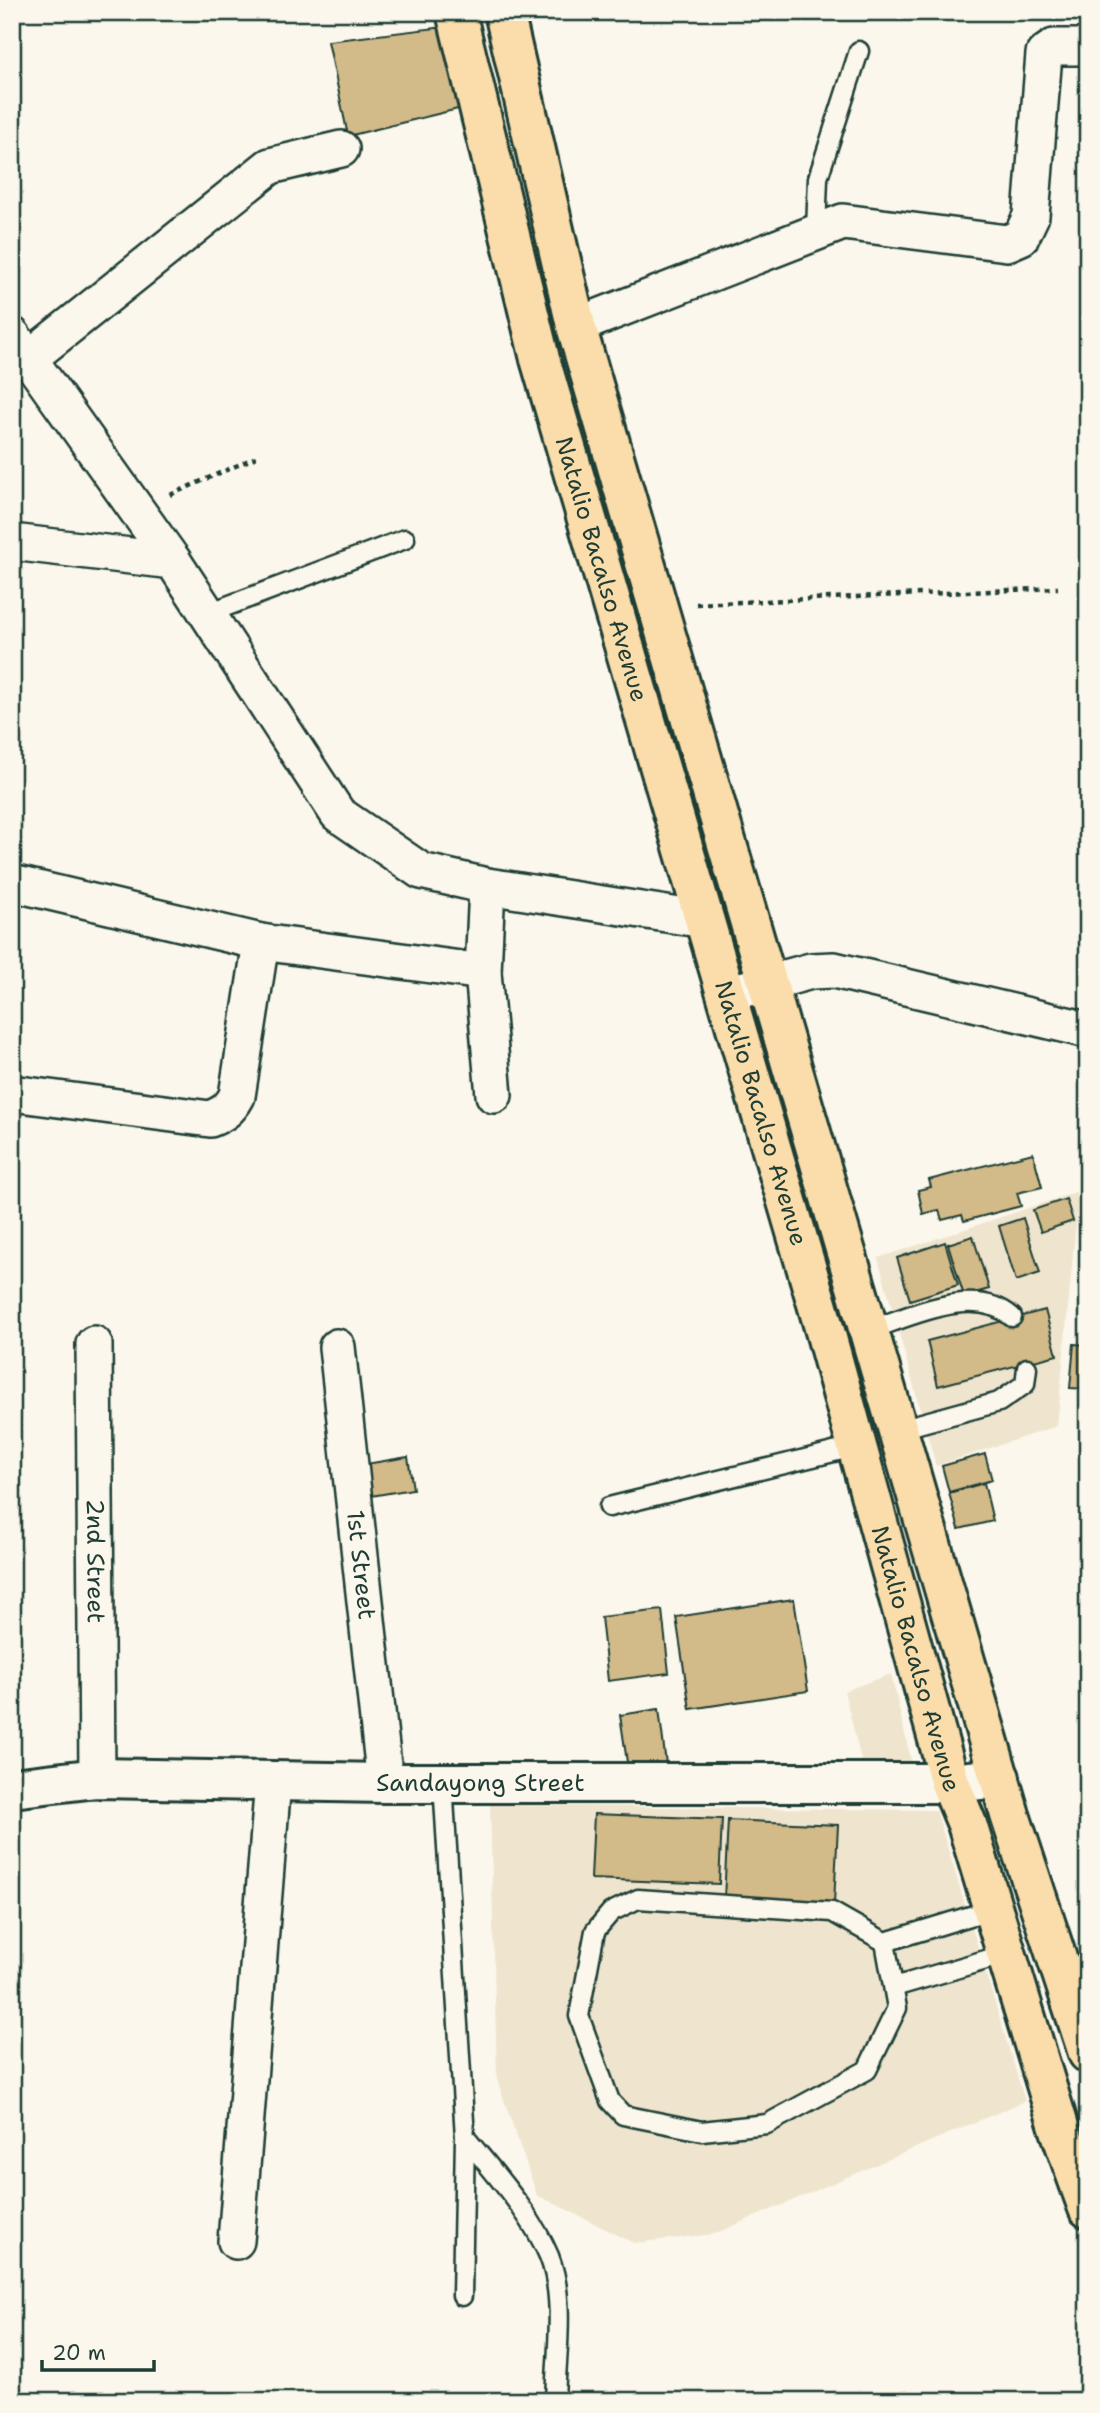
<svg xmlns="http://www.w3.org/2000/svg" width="1100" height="2413" viewBox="0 0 1100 2413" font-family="'Shantell Sans',sans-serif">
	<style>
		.built { fill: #efe5ce }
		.building { fill: #d2ba89; stroke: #1f3d34; stroke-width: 2 }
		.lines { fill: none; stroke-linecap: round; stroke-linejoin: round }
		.lane-casing { stroke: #1f3d34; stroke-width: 23 }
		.street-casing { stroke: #1f3d34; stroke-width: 40 }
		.secondary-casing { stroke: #1f3d34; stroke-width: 44 }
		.highway-casing { stroke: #1f3d34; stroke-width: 44 }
		.path { stroke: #1f3d34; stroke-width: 4.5; stroke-dasharray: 5 5; stroke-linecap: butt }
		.lane { stroke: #fbf7ec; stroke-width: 18 }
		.street { stroke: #fbf7ec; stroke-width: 35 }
		.secondary { stroke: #fbf7ec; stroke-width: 38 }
		.highway { stroke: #faddab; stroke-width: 38 }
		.labels { text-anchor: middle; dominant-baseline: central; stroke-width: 6; stroke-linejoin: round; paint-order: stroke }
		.street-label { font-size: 24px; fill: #1f3d34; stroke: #fbf7ec }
	</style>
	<rect width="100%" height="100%" fill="#fbf7ec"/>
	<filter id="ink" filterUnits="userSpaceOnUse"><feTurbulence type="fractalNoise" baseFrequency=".0143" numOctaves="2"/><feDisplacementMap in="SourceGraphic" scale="14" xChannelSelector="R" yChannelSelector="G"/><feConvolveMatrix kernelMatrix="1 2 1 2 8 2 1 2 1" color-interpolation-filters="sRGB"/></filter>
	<g filter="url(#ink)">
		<!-- built -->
		<path class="built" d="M1079 1191 1057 1426 936 1466 878 1258Z
			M891 1674 914 1773 865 1776 844 1691Z
			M490 1805 936 1810 1025 2101 714 2234 634 2243 537 2195 497 2080Z"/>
		<!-- building -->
		<path class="building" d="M444 27 466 107 348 136 328 41Z
			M1033 1153 1042 1187 1017 1193 1021 1206 964 1221 962 1215 942 1220 939 1210 923 1214 918 1190 931 1187 929 1180Z
			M1066 1199 1073 1221 1041 1232 1033 1210Z
			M1023 1218 1040 1273 1016 1281 999 1226Z
			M973 1236 989 1289 964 1296 948 1244Z
			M945 1242 958 1285 910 1300 897 1258Z
			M1045 1310 1057 1355 938 1386 927 1341Z
			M1074 1344 1088 1345V1389L1070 1388Z
			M985 1454 992 1480 949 1492 942 1466Z
			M408 1457 413 1489 365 1497 360 1465Z
			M984 1483 993 1521 959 1529 949 1493Z
			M794 1599 808 1691 690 1709 676 1617Z
			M662 1610 669 1673 608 1681 601 1617Z
			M659 1709 666 1764 628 1769 620 1715Z
			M594 1814 722 1819 719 1884 591 1879Z
			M728 1820 838 1825 834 1904 724 1899Z"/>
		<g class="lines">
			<!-- lane casing -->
			<g class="lane-casing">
				<path id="lane" d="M816 231 818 178 859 51
					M206 614 405 539
					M869 1330C910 1317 974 1284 1012 1317
					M900 1429 999 1402 1025 1384 1027 1368
					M609 1507 858 1446
					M443 1783 465 2137C494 2173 531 2213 549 2256 566 2299 556 2356 555 2401
					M885 1942 897 2008 867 2070 767 2124 702 2131 623 2115 610 2101 579 2016 595 1931 611 1912 638 1899 832 1912 885 1942 990 1910
					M1060 1967 1088 1966
					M894 1987 1006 1954
					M462 2296 465 2137"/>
			</g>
			<!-- street casing -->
			<g class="street-casing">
				<g id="street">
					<path d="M576 326 843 222 1007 243 1021 237 1031 216 1044 54 1054 47H1088"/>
					<path d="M12 335 173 561 338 814 421 871 487 886 705 920"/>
					<path d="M28 359 270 166 341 149"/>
					<path d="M12 542 173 561"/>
					<path d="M12 883 261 942 483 972"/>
					<path d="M487 886 483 972 494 1095"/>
					<path d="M727 994 811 971 834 970 1088 1030"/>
					<path d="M12 1093 210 1119C223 1114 230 1109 237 1096L261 942"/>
					<path id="s1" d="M94 1344 97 1778"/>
					<path id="s2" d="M337 1347 385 1783"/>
					<path d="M236 2241 273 1781"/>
				</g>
			</g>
			<!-- secondary casing -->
			<g class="secondary-casing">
				<g id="secondary">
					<path id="s3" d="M12 1788 97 1778 385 1783H950L1000 1778"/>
				</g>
			</g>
			<!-- highway casing -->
			<g class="highway-casing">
				<g id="highway">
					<path id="s4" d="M456 12 540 359 825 1331 950 1783 967 1824 1060 2130 1088 2208"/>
					<path d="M504 12 576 326 1010 1815 1088 2053"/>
				</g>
			</g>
			<!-- path -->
			<path class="path" d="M170 495 256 457
				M696 604 1058 588"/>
			<!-- lane -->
			<use href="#lane" class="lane"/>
			<!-- street -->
			<use href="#street" class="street"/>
			<!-- secondary -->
			<use href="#secondary" class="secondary"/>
			<!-- highway -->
			<use href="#highway" class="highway"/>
		</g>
	</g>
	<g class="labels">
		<!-- street labels -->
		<g class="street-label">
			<text stroke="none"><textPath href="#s4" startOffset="576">Natalio Bacalso Avenue</textPath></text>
			<text stroke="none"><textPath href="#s4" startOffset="1143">Natalio Bacalso Avenue</textPath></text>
			<text stroke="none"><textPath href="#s1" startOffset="217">2nd Street</textPath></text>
			<text stroke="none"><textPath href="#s2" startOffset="219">1st Street</textPath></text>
			<text stroke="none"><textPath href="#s4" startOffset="1710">Natalio Bacalso Avenue</textPath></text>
			<text stroke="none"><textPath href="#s3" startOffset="469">Sandayong Street</textPath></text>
		</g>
	</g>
	<!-- margin -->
	<rect width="1100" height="2413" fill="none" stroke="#fbf7ec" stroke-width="42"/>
	<rect x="21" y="21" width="1058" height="2371" fill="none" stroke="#1f3d34" stroke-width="2.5" filter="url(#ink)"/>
	<!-- scale -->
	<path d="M42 2360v10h112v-10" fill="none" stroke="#1f3d34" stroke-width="3.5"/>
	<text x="52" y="2360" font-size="21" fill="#1f3d34" stroke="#fbf7ec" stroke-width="5" paint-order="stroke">20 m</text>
</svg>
